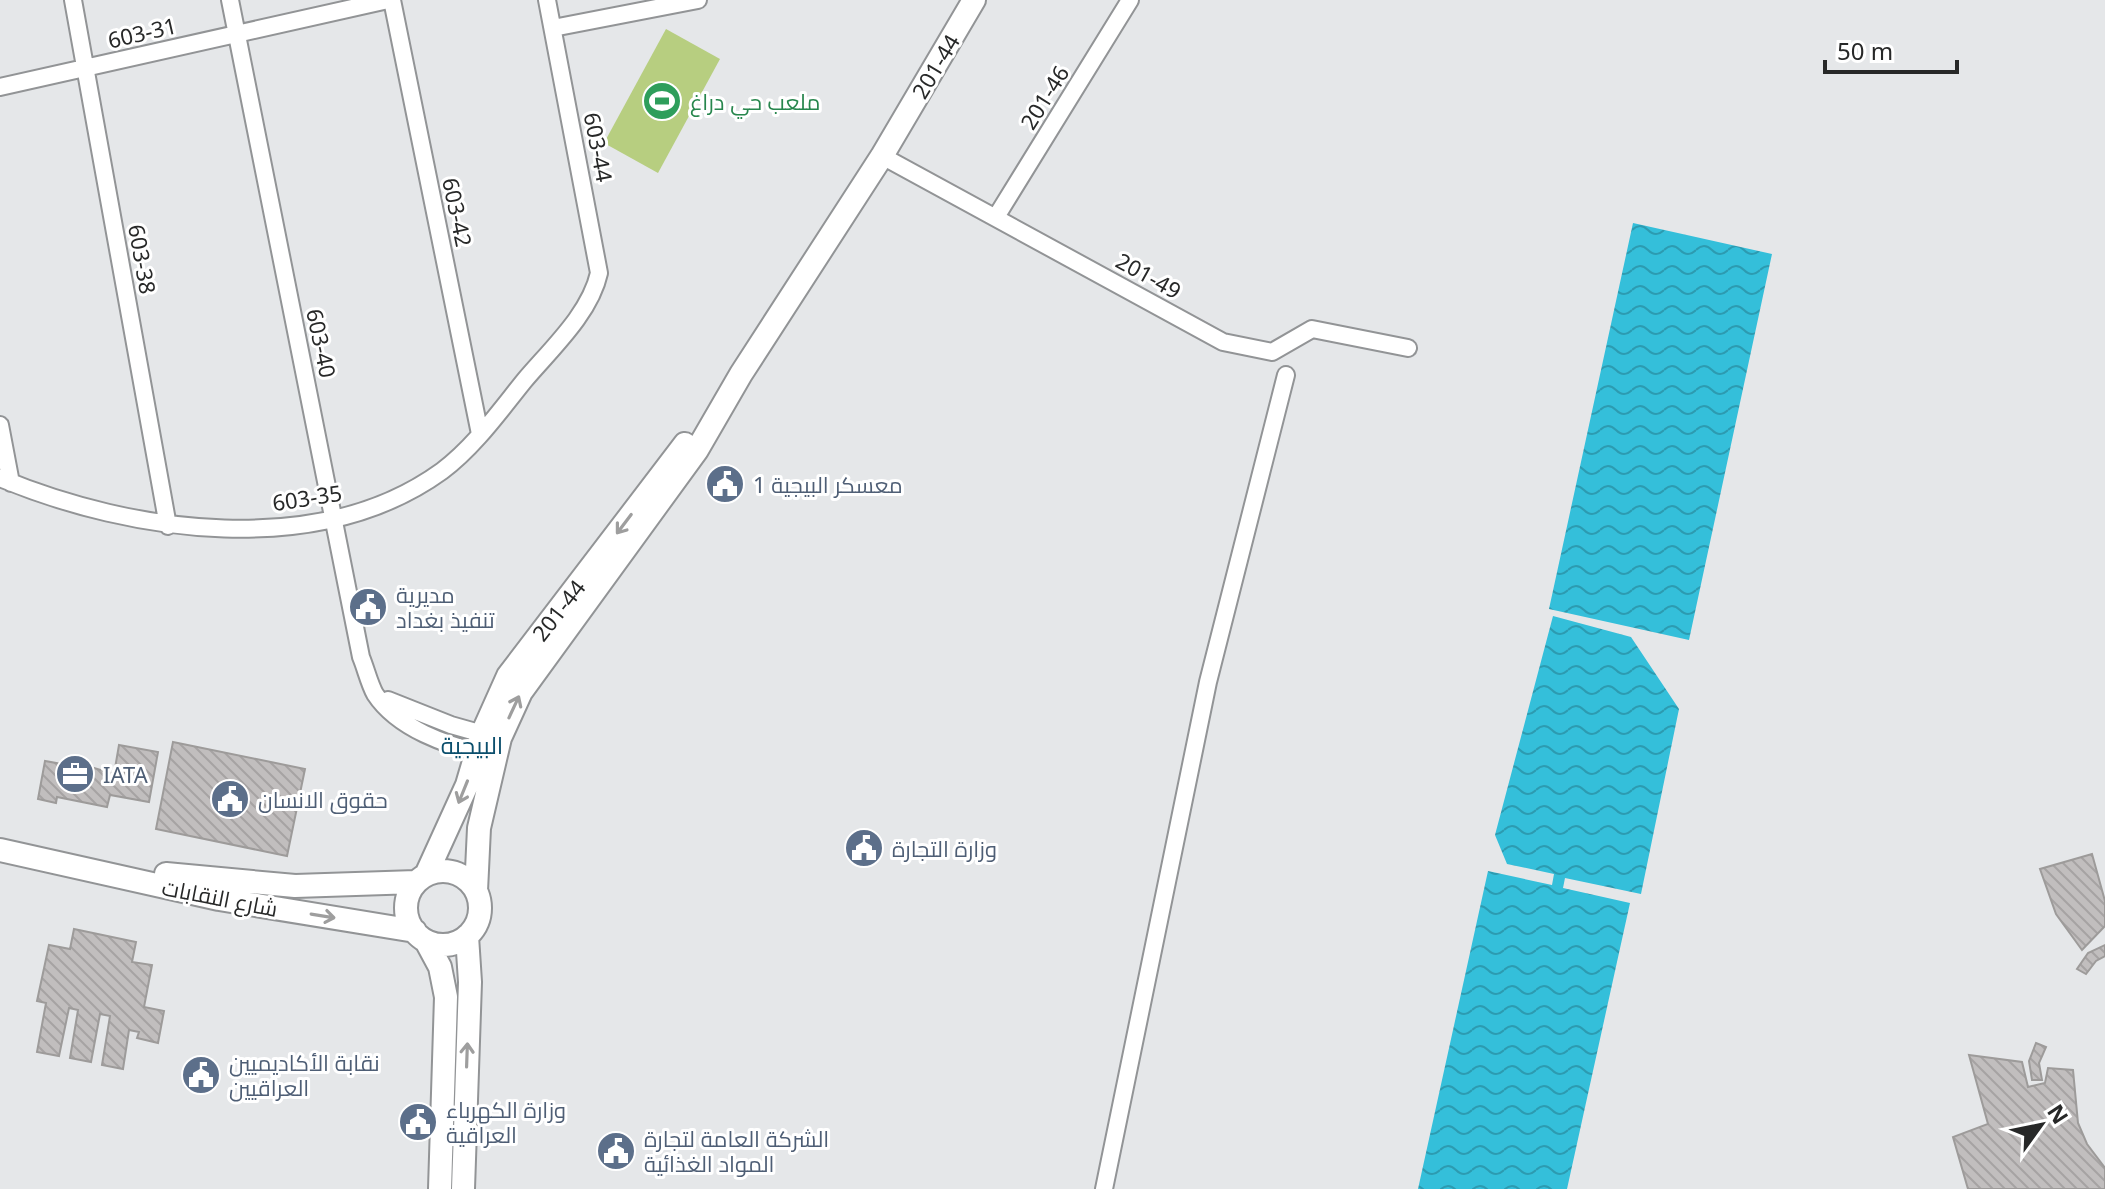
<svg xmlns="http://www.w3.org/2000/svg" width="2105" height="1189" viewBox="0 0 2105 1189" font-family="'Noto Sans',Cairo,sans-serif">
	<style>
		.grass { fill: #b7ce80 }
		.water { fill: url(#water-waves) }
		.building { fill: url(#building-back-hatch); stroke: #9d9b9a; stroke-width: 2 }
		.lines { fill: none; stroke-linecap: round; stroke-linejoin: round }
		.street-casing { stroke: #929496; stroke-width: 20 }
		.secondary-casing { stroke: #929496; stroke-width: 26 }
		.street { stroke: #fff; stroke-width: 16 }
		.secondary { stroke: #fff; stroke-width: 22 }
		.oneway { stroke: #9e9e9e }
		.labels { text-anchor: middle; dominant-baseline: central; stroke-width: 6; stroke-linejoin: round; paint-order: stroke }
		.street-label { font-size: 22px; fill: #272828; stroke: #fff }
		.leisure-label { font-size: 22px; fill: #27864d; stroke: #fff; text-anchor: start }
		.service-label { font-size: 22px; fill: #4e5e75; stroke: #fff; text-anchor: start }
		.neighbourhood-label { font-size: 24px; fill: #0b4f6d; stroke: #fff }
	</style>
	<defs>
		<pattern id="water-waves" width="16" height="10" patternUnits="userSpaceOnUse" patternTransform="scale(2)"><rect width="16" height="10" fill="#34bfda"/><path d="M0 5q4-4 8 0t8 0" fill="none" stroke="#2c9bb1"/></pattern>
		<pattern id="building-back-hatch" width="6" height="6" patternUnits="userSpaceOnUse" patternTransform="scale(2)"><rect width="6" height="6" fill="#c1bebe"/><path d="M-1 5l2 2M0 0l6 6M5-1l2 2" fill="none" stroke="#a6a3a3"/></pattern>
	</defs>
	<rect width="100%" height="100%" fill="#e5e7e9"/>
	<!-- grass -->
	<path class="grass" d="M666 29 720 59 658 173 604 143Z"/>
	<!-- water -->
	<path class="water" d="M1633 223 1772 254 1689 640 1549 609Z
		M1553 616 1631 637 1679 709 1641 894 1565 878 1563 888 1630 903 1567 1189H1418L1488 871 1552 885 1554 874 1507 864 1495 835Z"/>
	<!-- building -->
	<path class="building" d="M173 742 305 769 287 856 156 829Z
		M119 745 158 752 149 802 110 795 107 807 57 797 56 803 38 799 45 761 73 766 74 762 114 774Z
		M2092 854 2105 901V926L2082 950 2056 914 2040 869Z
		M74 929 136 942 132 962 152 965 144 1007 164 1011 158 1043 137 1038 139 1032 129 1030 123 1069 102 1065 110 1016 100 1014 91 1062 70 1058 78 1010 69 1008 59 1056 37 1052 46 1003 37 1001 49 945 70 949Z
		M2105 945V956L2096 961 2086 974 2077 969 2088 953Z
		M2036 1043 2046 1047 2039 1063 2042 1080H2032L2029 1061Z
		M1969 1055 2022 1062 2028 1087 2045 1083 2048 1068 2073 1070 2078 1123 2087 1144 2105 1168V1189H1968L1953 1137 1988 1124Z"/>
	<g class="lines">
		<!-- street casing -->
		<g class="street-casing">
			<path id="street" d="M73 0 168 526
				M230 0 361 657C366 669 369 683 375 694 398 729 447 745 486 755
				M392 0 480 434
				M553 28 698 0
				M0 87 388 0
				M882 156 1223 342 1272 352 1312 329 1408 348
				M996 217 1130 0
				M0 425 11 483
				M0 478C132 533 319 560 442 471 474 447 499 412 524 381 550 350 590 314 599 273L547 0
				M388 700 451 725 490 736
				M1104 1189 1208 682 1286 375"/>
		</g>
		<!-- secondary casing -->
		<g class="secondary-casing">
			<path id="secondary" d="M0 850 219 899 415 931
				M406 908a37 37 0 1 1 74 0a37 37 0 1 1-74 0Z
				M166 874 295 886 416 882
				M426 875 467 785 482 734 508 676 685 444
				M476 891 479 828 500 738 521 692 697 450 741 374 882 156 974 0
				M426 941 440 967 446 997 440 1189
				M463 1189 470 982 467 936"/>
		</g>
		<!-- street -->
		<use href="#street" class="street"/>
		<!-- secondary -->
		<use href="#secondary" class="secondary"/>
	</g>
	<!-- one-way arrows -->
	<defs><path id="oneway-shaft" d="M-6 0H5M1.5-3L5.5 0L1.5 3" fill="none" stroke-width="1.6" stroke-linecap="round" stroke-linejoin="round" transform="scale(2)"/></defs>
	<g class="oneway">
		<use href="#oneway-shaft" transform="translate(624 524) rotate(127)"/>
		<use href="#oneway-shaft" transform="translate(514 707) rotate(-65)"/>
		<use href="#oneway-shaft" transform="translate(463 792) rotate(112)"/>
		<use href="#oneway-shaft" transform="translate(323 916) rotate(9)"/>
		<use href="#oneway-shaft" transform="translate(467 1055) rotate(-88)"/>
	</g>
	<!-- icons -->
	<defs>
		<g id="stadium-disc" transform="scale(2)"><circle r="9.5" fill="#2e9e5b" stroke="#fff"/><path d="M0-5a6.5 5 0 1 0 0 10a6.5 5 0 1 0 0-10ZM-3.5-1.8h7v3.6h-7Z" fill="#fff"/></g>
		<g id="civic-disc" transform="scale(2)"><circle r="9.5" fill="#5c6f8a" stroke="#fff"/><path d="M-.6-6.5H3V-4.5H.6V-3L4-1V1h2V6H-6V1h2V-1L-.6-3ZM-1.2 2.5V6h2.4V2.5Z" fill="#fff"/></g>
		<g id="office-disc" transform="scale(2)"><circle r="9.5" fill="#5c6f8a" stroke="#fff"/><path d="M-6-3h4V-5.5h4V-3h4V5H-6ZM-1-4.5V-3h2v-1.5ZM-6 0V1H6V0Z" fill="#fff"/></g>
	</defs>
	<g fill-rule="evenodd">
		<use href="#stadium-disc" x="662" y="101"/>
		<use href="#civic-disc" x="725" y="484"/>
		<use href="#civic-disc" x="368" y="607"/>
		<use href="#office-disc" x="75" y="774"/>
		<use href="#civic-disc" x="230" y="799"/>
		<use href="#civic-disc" x="864" y="848"/>
		<use href="#civic-disc" x="201" y="1075"/>
		<use href="#civic-disc" x="418" y="1122"/>
		<use href="#civic-disc" x="616" y="1151"/>
	</g>
	<g class="labels">
		<!-- street labels -->
		<g class="street-label">
			<text transform="translate(142 32) rotate(-13)">603-31</text>
			<text transform="translate(935 66) rotate(-59)">201-44</text>
			<text transform="translate(1044 97) rotate(-58)">201-46</text>
			<text transform="translate(599 147) rotate(79)">603-44</text>
			<text transform="translate(458 212) rotate(78)">603-42</text>
			<text transform="translate(143 259) rotate(80)">603-38</text>
			<text transform="translate(1149 275) rotate(29)">201-49</text>
			<text transform="translate(322 343) rotate(78)">603-40</text>
			<text transform="translate(307 497) rotate(-9)">603-35</text>
			<text transform="translate(558 610) rotate(-52)">201-44</text>
			<text transform="translate(220 897) rotate(11)">شارع النقابات</text>
		</g>
		<!-- leisure labels -->
		<g class="leisure-label">
			<text x="690" y="101">ملعب حي دراغ</text>
		</g>
		<!-- service labels -->
		<g class="service-label">
			<text x="753" y="484">معسكر البيجية 1</text>
			<text x="396" y="594">مديرية<tspan x="396" dy="25">تنفيذ بغداد</tspan></text>
			<text x="103" y="774">IATA</text>
			<text x="258" y="799">حقوق الانسان</text>
			<text x="892" y="848">وزارة التجارة</text>
			<text x="229" y="1062">نقابة الأكاديميين<tspan x="229" dy="25">العراقيين</tspan></text>
			<text x="446" y="1109">وزارة الكهرباء<tspan x="446" dy="25">العراقية</tspan></text>
			<text x="644" y="1138">الشركة العامة لتجارة<tspan x="644" dy="25">المواد الغذائية</tspan></text>
		</g>
		<!-- neighbourhood labels -->
		<g class="neighbourhood-label">
			<text x="472" y="744">البيجية</text>
		</g>
	</g>
	<!-- north arrow -->
	<g transform="translate(2041 1125) rotate(57)" stroke="#ffffff" stroke-width="6" paint-order="stroke">
	<path d="M0-6L14 30L0 20L-14 30Z" fill="#272828"/>
	<text y="-12" font-size="22" font-weight="bold" text-anchor="middle" fill="#272828">N</text>
	</g>
	<!-- scale -->
	<path d="M1825 60v12h132v-12" fill="none" stroke="#272828" stroke-width="4"/>
	<text x="1837" y="60" font-size="24" fill="#272828" stroke="#ffffff" stroke-width="6" paint-order="stroke">50 m</text>
</svg>
